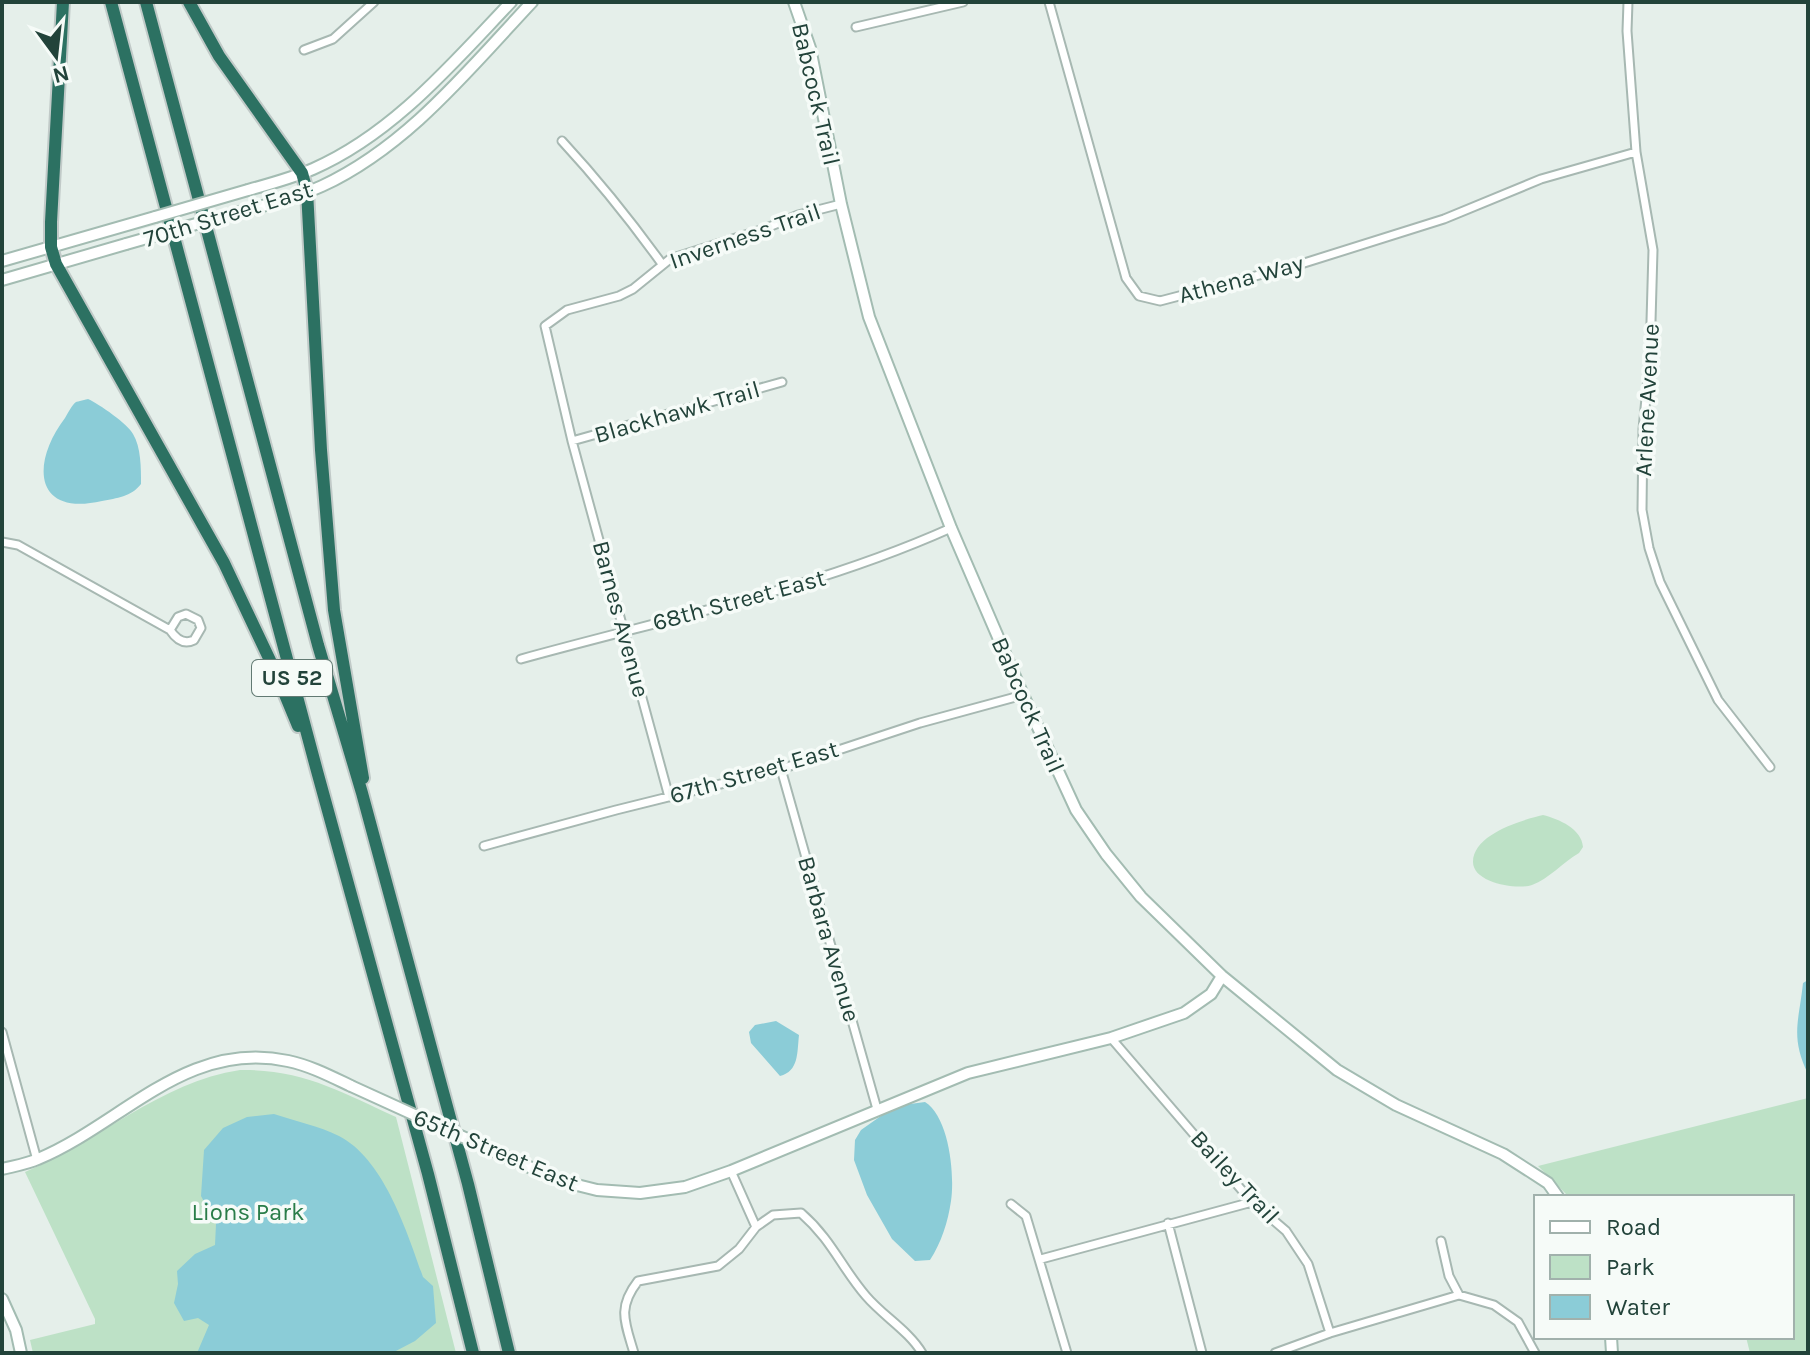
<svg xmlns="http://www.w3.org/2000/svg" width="1810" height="1355" viewBox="0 0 1810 1355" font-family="Karla,sans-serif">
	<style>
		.green { fill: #bde1c6 }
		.water { fill: #8bccd7 }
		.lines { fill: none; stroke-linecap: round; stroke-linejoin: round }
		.street-casing { stroke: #a7b8b2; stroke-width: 11 }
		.secondary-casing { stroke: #a3bcb2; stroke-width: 14 }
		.highway-casing { stroke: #c1cac8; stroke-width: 16 }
		.street { stroke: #fff; stroke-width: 7 }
		.secondary { stroke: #fff; stroke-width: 10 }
		.highway { stroke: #2c7162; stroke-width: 12 }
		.secondary-bridge-casing { stroke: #a3bcb2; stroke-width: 14; stroke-linecap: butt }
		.secondary-bridge { stroke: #fff; stroke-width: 10 }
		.labels { text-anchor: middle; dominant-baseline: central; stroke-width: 7; stroke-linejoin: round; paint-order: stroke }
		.shield { fill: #f6fbf8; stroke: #627a73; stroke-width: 2 }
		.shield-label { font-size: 22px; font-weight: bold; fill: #22433a }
		.street-label { font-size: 24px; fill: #22433a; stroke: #f6fbf8 }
		.park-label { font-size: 24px; fill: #2a7d49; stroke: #f6fbf8 }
	</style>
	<rect width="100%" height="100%" fill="#e5efea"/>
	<!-- green -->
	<path class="green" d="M1543 815C1559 819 1582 829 1583 847L1579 853C1563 862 1549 879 1532 885 1517 890 1473 883 1473 862 1473 834 1522 820 1543 815Z
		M240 1070C303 1069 341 1092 396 1117L456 1353H33L30 1340 95 1324V1319L25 1172C98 1142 160 1082 240 1070Z
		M1808 1098V1353H1750L1746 1337H1792V1197H1569L1538 1166Z"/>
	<!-- water -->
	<path class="water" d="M88 399C99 404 128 424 133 434 141 447 141 468 141 484 131 497 117 498 102 501 32 517 32 461 65 418 68 413 72 405 76 402 77 402 87 399 88 399Z
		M1808 980V1074C1790 1037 1799 1021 1803 983Z
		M776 1021 799 1035C797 1053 799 1071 780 1076L751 1043 749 1032 755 1025Z
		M925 1102C949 1117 955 1174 951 1201 948 1222 941 1243 930 1260L915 1261 892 1239 867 1195 854 1160 855 1140 861 1130 895 1106Z
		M274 1114C295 1121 319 1126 339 1136 384 1159 407 1232 423 1277L433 1286 436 1323 415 1341 392 1353H197L209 1325 198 1318 184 1321 174 1303 178 1284 177 1271 195 1254 215 1245 216 1224 201 1196 204 1150 223 1128 247 1117Z"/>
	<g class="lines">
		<!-- street casing -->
		<g class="street-casing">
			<path id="street" d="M1049 2 1126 278 1139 296 1160 301 1301 264 1444 219 1541 179 1636 152
				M1628 2 1627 31 1636 152 1653 250 1650 357 1643 429 1642 510 1649 548 1660 582 1718 700 1770 767
				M856 27 963 2
				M304 50 333 39 374 2
				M562 141C598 180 631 221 662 264
				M572 441 782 382
				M2 542 18 545 170 630
				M186 614 198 620 201 628 194 640C184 645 176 639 170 630L178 617Z
				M521 659C665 619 815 589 951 528
				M781 769 877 1109
				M669 797 572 441 545 326 567 310 619 296 633 289 670 259 764 229 798 215 841 204
				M484 846 616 810 781 769 920 723 1023 695
				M2 1032 37 1160
				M1111 1038 1252 1202 1286 1231 1308 1264 1330 1333
				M731 1171 756 1227
				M1011 1204 1026 1216 1067 1353
				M1168 1223 1202 1353
				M1441 1241 1449 1276 1459 1295
				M1041 1259 1252 1202
				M634 1353C625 1322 617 1308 638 1281L718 1266 739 1249 756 1227 773 1215 801 1213C832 1240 841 1267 866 1296 883 1316 909 1331 922 1353
				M1275 1353 1330 1333 1459 1295 1494 1305 1518 1322 1535 1353"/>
		</g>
		<!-- secondary casing -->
		<g class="secondary-casing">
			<path id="secondary" d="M794 2 810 48 841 204 869 317 951 528 1023 695 1076 810 1106 854 1141 897 1222 976 1337 1070 1396 1105 1503 1154 1548 1183 1558 1197
				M248 190C270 184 292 178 313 169 393 134 452 64 511 2
				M217 218C252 208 289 201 322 186 408 146 469 69 532 2
				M2 261 155 217
				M2 280 126 244
				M509 1158 561 1181 597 1190 640 1193 685 1187 731 1171 968 1073 1111 1038 1184 1013 1211 994 1222 976
				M2 1169C14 1166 27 1164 38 1159 122 1124 187 1039 288 1061 311 1066 330 1076 351 1086
				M2 1299 16 1330 21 1353
				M1611 1337 1612 1353"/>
		</g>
		<!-- highway casing -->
		<g class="highway-casing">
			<path id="highway" d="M63 2 51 222V247L56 264 224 563 276 673 298 726
				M111 2 317 771 428 1174 473 1353
				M146 2 318 645 362 793 468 1184 509 1353
				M189 2 219 56 302 173 307 191 321 450 334 610 363 778"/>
		</g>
		<!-- street -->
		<use href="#street" class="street"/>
		<!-- secondary -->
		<use href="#secondary" class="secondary"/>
		<!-- highway -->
		<use href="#highway" class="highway"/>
		<!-- secondary-bridge casing -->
		<g class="secondary-bridge-casing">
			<path id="secondary-bridge" d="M155 217 248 190
				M126 244 217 218
				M351 1086 509 1158"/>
		</g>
		<!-- secondary-bridge -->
		<use href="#secondary-bridge" class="secondary-bridge"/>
	</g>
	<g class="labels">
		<!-- shield labels -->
		<rect class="shield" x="252" y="660" width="80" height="36" rx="6"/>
		<g class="shield-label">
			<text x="292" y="678">US 52</text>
		</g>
		<!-- street labels -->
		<g class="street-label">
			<text transform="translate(816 94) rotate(77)">Babcock Trail</text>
			<text transform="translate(228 214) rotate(-17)">70th Street East</text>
			<text transform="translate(745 236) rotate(-19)">Inverness Trail</text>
			<text transform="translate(1241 279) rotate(-15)">Athena Way</text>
			<text transform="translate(1647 400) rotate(-87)">Arlene Avenue</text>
			<text transform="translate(677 412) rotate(-16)">Blackhawk Trail</text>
			<text transform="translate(739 600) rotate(-15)">68th Street East</text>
			<text transform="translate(621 619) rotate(75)">Barnes Avenue</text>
			<text transform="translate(1028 705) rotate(66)">Babcock Trail</text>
			<text transform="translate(754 772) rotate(-16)">67th Street East</text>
			<text transform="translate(829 939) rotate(74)">Barbara Avenue</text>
			<text transform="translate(496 1150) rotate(23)">65th Street East</text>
			<text transform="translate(1235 1177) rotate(47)">Bailey Trail</text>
		</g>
		<!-- park labels -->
		<g class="park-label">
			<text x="248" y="1212">Lions Park</text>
		</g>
	</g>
	<!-- border -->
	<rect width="1810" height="1355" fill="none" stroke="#22433a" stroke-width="8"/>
	<!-- legend -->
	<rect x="1534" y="1195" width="260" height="144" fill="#f6fbf8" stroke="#a1b1ac" stroke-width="2"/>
	<rect x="1550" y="1221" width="40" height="12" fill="#ffffff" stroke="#a1b1ac" stroke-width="2"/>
	<text x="1606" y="1235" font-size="24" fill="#22433a">Road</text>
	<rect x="1550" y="1255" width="40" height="24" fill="#bde1c6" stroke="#a1b1ac" stroke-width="2"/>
	<text x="1606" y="1275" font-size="24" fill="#22433a">Park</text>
	<rect x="1550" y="1295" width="40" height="24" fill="#8bccd7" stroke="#a1b1ac" stroke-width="2"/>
	<text x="1606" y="1315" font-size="24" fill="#22433a">Water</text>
	<!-- north arrow -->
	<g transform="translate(56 56) rotate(165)" stroke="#f6fbf8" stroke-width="6" paint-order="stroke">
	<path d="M0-6L14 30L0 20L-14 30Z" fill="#22433a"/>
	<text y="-12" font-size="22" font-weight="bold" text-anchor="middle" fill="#22433a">N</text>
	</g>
</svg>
